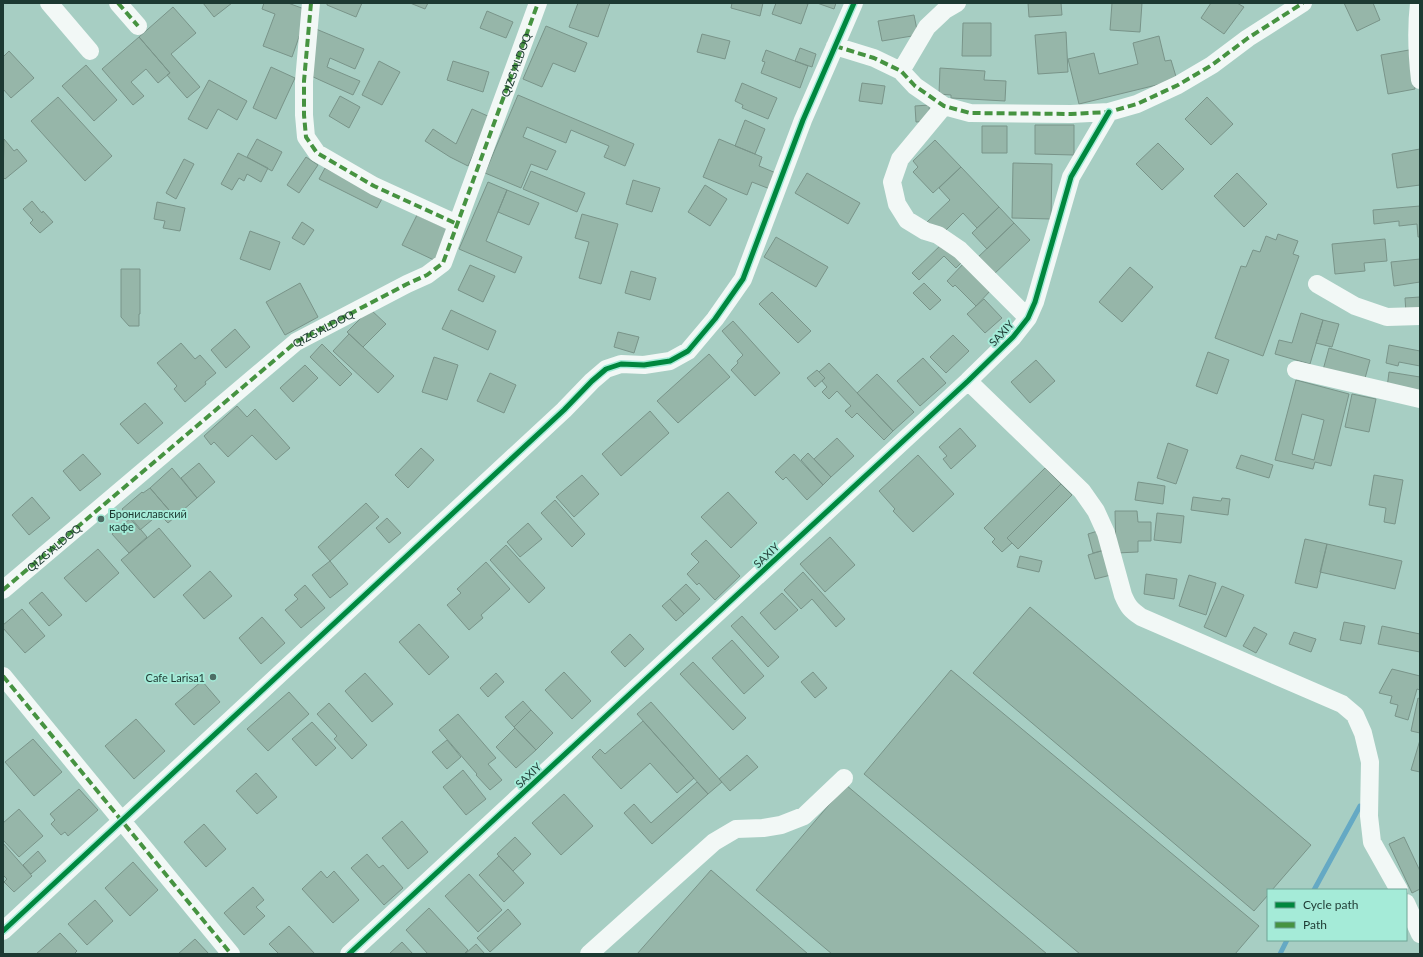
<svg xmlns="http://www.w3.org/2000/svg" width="1423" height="957" viewBox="0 0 1423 957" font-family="Lato,sans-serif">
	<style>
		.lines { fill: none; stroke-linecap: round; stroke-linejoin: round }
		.stream { stroke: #65a9c4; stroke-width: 5 }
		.building { fill: #96b6a9; stroke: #799489; fill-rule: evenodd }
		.minor { stroke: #f2f8f6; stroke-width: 18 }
		.quiet { stroke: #469341; stroke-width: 4; stroke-dasharray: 8 4; stroke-linecap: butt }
		.cycleway-casing { stroke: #a5ebd8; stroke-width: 8 }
		.cycleway { stroke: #00873e; stroke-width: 5 }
		.poi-dot { fill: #4d6d65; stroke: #a5ebd8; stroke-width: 1.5 }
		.labels { text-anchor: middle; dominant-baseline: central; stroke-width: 4; stroke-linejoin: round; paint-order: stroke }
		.street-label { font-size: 11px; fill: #1d3932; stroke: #a5ebd8 }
		.poi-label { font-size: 11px; fill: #1d3932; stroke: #a5ebd8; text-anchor: start }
	</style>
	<rect width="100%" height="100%" fill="#a7cec3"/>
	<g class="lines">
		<!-- stream -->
		<path class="stream" d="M1314 890 1360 806
			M1280 954 1287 940"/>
	</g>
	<!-- building -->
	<path class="building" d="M203 3H232L214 17Z
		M264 3H288L307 10V14L292 57 263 46 275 14 262 9Z
		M327 3H362L356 17 327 5Z
		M410 3H428L425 9Z
		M578 3H610L598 37 569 27Z
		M732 3H763L760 16 731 8Z
		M776 3H804L808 4 801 24 772 14Z
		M817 3H836L834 9Z
		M1028 3H1061L1062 15 1029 17Z
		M1112 3H1142L1140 32 1110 30Z
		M1211 3H1237L1244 7 1224 34 1201 18Z
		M1344 3H1373L1380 20 1357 31Z
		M173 7 196 33 171 54 200 87 187 98 167 75 170 73 139 37Z
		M487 11 513 22 506 38 480 28Z
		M914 15 918 35 882 41 878 21Z
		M963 23H991V56H962Z
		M546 26 587 43 575 72 553 63 542 87 523 79Z
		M316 29 364 49 355 69 330 58 327 67 360 81 353 95 311 76Z
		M1066 32 1068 72 1038 74 1035 35Z
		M702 34 730 41 725 59 697 52Z
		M1159 36 1165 61 1171 60 1177 80 1079 104 1068 59 1094 53 1099 74 1138 64 1133 43Z
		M139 37 170 73 158 83 146 69 131 82 144 96 133 105 102 69Z
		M800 48 816 54 812 67 795 61Z
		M766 50 808 66 800 88 761 73 765 62 762 61Z
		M1409 50 1415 89 1388 94 1381 55Z
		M9 51 34 78 11 98 3 89V57Z
		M379 61 400 72 382 105 362 95Z
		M453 61 489 72 483 92 447 80Z
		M86 65 117 100 94 121 62 86Z
		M271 67 295 78 276 119 253 108Z
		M940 68 985 71 984 80 1006 81 1005 101 951 98V95L939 94Z
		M209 80 247 101 237 120 218 109 207 129 188 119Z
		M742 83 777 98 768 119 742 108 743 105 735 101Z
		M862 83 885 86 882 104 859 101Z
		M518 95 634 144 625 166 604 157 609 146 571 130 566 143 527 127 523 137 556 151 547 170 531 164 521 188 485 173Z
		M340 96 360 107 349 128 329 116Z
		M58 97 112 156 85 181 31 121Z
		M1207 97 1233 124 1211 145 1185 119Z
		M929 105 930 121 916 122 915 106Z
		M472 109 490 117 468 166 450 157 425 141 433 129 456 144Z
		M745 120 765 129 755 154 735 146Z
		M1035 125H1074V155L1035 154Z
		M982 126H1007V153H982Z
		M4 139 14 151 17 149 27 161 5 179 3 177Z
		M257 139 282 152 272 171 247 157Z
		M719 139 762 157 759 166 776 173 770 189 752 182 747 195 703 177Z
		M935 140 961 167 933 193 913 172 918 167 913 161Z
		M1158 143 1184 169 1162 190 1136 164Z
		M1420 149V185L1397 188 1392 154Z
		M238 153 268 168 261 182 247 174 244 181 239 178 232 190 221 184Z
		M306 157 318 165 299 193 287 185Z
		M184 159 194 164 176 199 166 193Z
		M1013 163 1052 164 1051 219 1012 218Z
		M961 167 999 207 977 228 963 213 940 236 927 222 950 200 939 188Z
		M325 168 383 197 377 208 319 179Z
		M531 171 585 193 577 212 523 189Z
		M807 173 860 203 848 224 795 193Z
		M1237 173 1267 204 1244 227 1214 196Z
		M633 180 660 188 652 212 626 204Z
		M488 182 507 190 486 241 522 257 515 273 459 249Z
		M705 185 727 199 710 226 688 212Z
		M507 190 539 203 529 225 498 212Z
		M32 201 42 213 43 211 53 222 40 233 30 223 33 220 23 209Z
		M157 202 185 208 180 231 163 228 165 221 154 219Z
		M1420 206V237H1418L1417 224 1399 226V221L1374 224 1373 210Z
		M999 207 1014 223 987 249 972 233Z
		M582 214 618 224 601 284 579 278 589 242 575 238Z
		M417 215 450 230 436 261 402 245Z
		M302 222 314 230 304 245 292 238Z
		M1014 223 1030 240 993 275 977 258Z
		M250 231 280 242 270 270 240 259Z
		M1278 234 1298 241 1293 254 1299 256 1263 356 1215 338 1241 266 1246 267 1253 250 1260 252 1266 236 1276 240Z
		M776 237 828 267 816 287 764 257Z
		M1385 239 1387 261 1364 263 1365 271 1335 274 1332 244Z
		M945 241 964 260 956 268 944 256 919 280 912 273Z
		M1420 259V282L1394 286 1391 262Z
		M964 263 991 290 976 306 955 285 953 287 947 281Z
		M470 265 495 276 483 302 458 290Z
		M1130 267 1153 287 1122 322 1099 302Z
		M121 269H140V314H139V326H129L121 317Z
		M631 271 656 278 650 300 625 293Z
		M300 283 318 317 285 335 266 302Z
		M924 283 941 300 930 310 913 293Z
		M772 292 811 331 798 343 759 304Z
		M1420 297V312L1406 313 1405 298Z
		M984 299 1002 318 985 333 967 314Z
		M370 309 386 324 363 347 347 332Z
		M451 310 496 331 488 350 442 329Z
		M1301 313 1323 320 1310 364 1275 354 1279 340 1292 343Z
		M1323 320 1339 324 1332 347 1316 343Z
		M733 321 780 373 755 396 731 370 738 363 737 361 743 355 722 331Z
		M235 329 250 347 226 368 211 350Z
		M618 332 639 337 634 353 614 347Z
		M349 334 394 376 378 393 333 351Z
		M953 335 969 351 946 373 930 357Z
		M181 343 195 359 200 355 216 373 205 382 206 384 185 402 174 389 177 386 157 363Z
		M322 344 352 374 340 386 310 357Z
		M1389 345 1420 351V366L1399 362 1398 366 1386 363Z
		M1329 348 1370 360 1364 382 1323 370Z
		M1208 352 1229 360 1217 394 1196 386Z
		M709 354 730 377 678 423 657 401Z
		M434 357 458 365 447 400 422 392Z
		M923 358 946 383 920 406 897 381Z
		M1036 360 1055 381 1030 403 1011 382Z
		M829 363 893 431 884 440 857 413 852 418 845 411 851 406 837 391 829 399 822 392 827 387 822 381 825 378 819 372Z
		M305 365 318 378 293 402 280 388Z
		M817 370 825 378 815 387 807 378Z
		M1389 372 1420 377V394L1387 388Z
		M490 373 516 385 504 413 477 401Z
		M877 374 914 412 893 431 857 393Z
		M1296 380 1349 394 1331 466 1315 462 1313 469 1275 460ZM1302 414 1324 420 1314 460 1292 454Z
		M1352 394 1376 399 1369 432 1345 427Z
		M145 403 163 423 138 444 120 424Z
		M237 406 247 417 255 409 290 448 276 460 252 435 228 457 214 442 211 445 204 436Z
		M650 411 669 433 621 476 602 454Z
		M960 428 976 446 951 469 943 459 947 456 939 447Z
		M837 438 854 456 831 477 814 459Z
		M1168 443 1188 450 1176 484 1157 478Z
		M421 448 434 460 408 488 395 475Z
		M808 453 831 477 823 485 801 460Z
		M83 454 101 474 80 491 63 471Z
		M794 454 823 485 807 500 786 477 783 480 775 472Z
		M918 455 954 494 913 532 893 511 895 509 879 491Z
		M1241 455 1273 465 1269 478 1236 468Z
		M199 463 215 482 197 498 181 478Z
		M172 468 197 498 175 517 150 488Z
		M1045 468 1061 484 1007 538 1012 543 1002 552 992 542 995 539 984 528Z
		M582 475 599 494 574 517 556 497Z
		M1374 475 1403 480 1395 524 1384 522 1386 508 1369 505Z
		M1138 482 1165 486 1163 504 1135 500Z
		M1061 484 1072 495 1018 549 1007 538Z
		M150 488 175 517 168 523 159 514 140 530 122 509 142 492 143 493Z
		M728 492 757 523 731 548 701 517Z
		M32 497 50 518 29 535 12 515Z
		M1193 497 1221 501 1222 498 1230 499 1228 515 1191 510Z
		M555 500 585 534 572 547 541 513Z
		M366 503 379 517 330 561 318 547Z
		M1115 511H1137L1138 522H1151V541H1138V552L1116 553Z
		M1157 513 1184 516 1181 543 1154 540Z
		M131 518 147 537 129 553 112 534Z
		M387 518 401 533 389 543 376 528Z
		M528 523 542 539 520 557 507 542Z
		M159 528 191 566 154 598 121 560Z
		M1101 530 1106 550 1093 553 1088 534Z
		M830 537 855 565 825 592 800 564Z
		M1305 539 1327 544 1317 588 1295 583Z
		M706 540 740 576 715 600 699 583 697 585 687 574 699 562 691 554Z
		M1327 544 1402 561 1395 589 1320 572Z
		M506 545 545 588 529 603 490 560Z
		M98 549 119 573 86 602 64 578Z
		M1104 550 1111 575 1095 579 1088 555Z
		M1020 556 1042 561 1039 572 1017 567Z
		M330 561 348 584 330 598 312 575Z
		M486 562 510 589 481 615 483 618 469 630 447 605 461 593 457 589Z
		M210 571 232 596 204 619 183 595Z
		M803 572 845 619 836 627 812 599 801 609 784 590Z
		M1146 574 1177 579 1174 599 1144 594Z
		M1189 575 1216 583 1206 615 1179 606Z
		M686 584 700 599 684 614 670 599Z
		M305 585 325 608 301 628 285 610 298 599 294 595Z
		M1222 586 1244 595 1226 637 1204 627Z
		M42 592 62 615 49 626 29 603Z
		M782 593 798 610 775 630 760 613Z
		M670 599 684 614 676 621 662 606Z
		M1030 607 1311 845 1272 890H1268V895L1254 911 973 673Z
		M22 609 45 636 25 653 3 628V625Z
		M742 616 779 657 768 667 731 626Z
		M262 617 285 643 261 664 239 638Z
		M1344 622 1365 626 1361 644 1340 640Z
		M419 624 449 657 429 675 399 642Z
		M1382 626 1420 634V652L1378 644Z
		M1254 627 1267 634 1256 653 1243 646Z
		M1294 632 1316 639 1311 652 1289 644Z
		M630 634 644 649 625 667 611 652Z
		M732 640 764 676 744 694 712 658Z
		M693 662 746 718 733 730 680 674Z
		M1392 669 1420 676V690L1417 689 1408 720 1395 716 1398 705 1390 703 1392 696 1379 693Z
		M951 670 1259 926 1235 954H1080L864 774Z
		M564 672 591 701 572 719 545 690Z
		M813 672 827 688 815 698 801 682Z
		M365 673 393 704 372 722 345 691Z
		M496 673 504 682 488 697 480 688Z
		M202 681 220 702 194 725 175 704Z
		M289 692 309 714 268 751 247 729Z
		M1418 698 1420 699V733L1411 731Z
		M523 701 531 710 514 727 505 717Z
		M651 702 722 782 708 794 637 714Z
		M329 703 367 745 352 759 334 739 337 736 317 714Z
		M531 710 553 733 536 750 514 727Z
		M458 714 496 758 488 764 502 780 490 790 476 775 477 774 439 730Z
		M136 719 165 751 134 779 105 746Z
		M643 721 694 778 677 793 650 763 621 789 592 757 600 749 605 754Z
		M312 722 336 748 316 766 292 739Z
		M515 728 536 750 516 768 496 747Z
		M33 739 62 772 34 796 5 762Z
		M447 740 461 757 447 769 432 752Z
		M1420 740V772L1411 770Z
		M747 755 758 767 730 791 719 779Z
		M463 770 486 799 466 815 443 787Z
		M256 773 277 797 257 814 236 791Z
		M697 782 708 794 652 844 624 813 634 804 651 823Z
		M846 785 1047 954H832L756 890Z
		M79 789 98 810 68 836 65 832 61 835 51 824 55 820 50 814Z
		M564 794 593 826 561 855 532 823Z
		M19 809 43 836 19 857 3 840V823Z
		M402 821 428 852 408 869 382 838Z
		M204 824 226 849 206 867 184 842Z
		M515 837 531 854 513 871 497 854Z
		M1404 837 1420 871V889L1412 893 1389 844Z
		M3 843 32 876 14 892 4 882 7 879 3 875Z
		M38 851 46 861 31 874 23 865Z
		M367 854 379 868 383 865 403 888 384 905 351 868Z
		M499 856 524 883 504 902 479 875Z
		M133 862 158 890 130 916 105 888Z
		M711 870 808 954H637Z
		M321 871 327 878 334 871 359 900 333 923 302 889Z
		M469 874 502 910 478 932 445 896Z
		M253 887 264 900 256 907 265 916 244 935 224 913Z
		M95 900 113 921 87 945 68 924Z
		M429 908 468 950 464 954H428L406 930Z
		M508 909 521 924 490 952 477 938Z
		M289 926 315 954H279L269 944Z
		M60 933 77 951 74 954H36Z
		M195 939 209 954H178Z
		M402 942 413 954H389Z
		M476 944 485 954H465Z"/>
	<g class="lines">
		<!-- minor -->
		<path class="minor" d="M49 3 90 51
			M118 3 138 26
			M311 3 304 81V115L306 137 317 153 374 186 457 224
			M1419 3C1416 29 1417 54 1420 80
			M835 46 874 58 901 71 915 86 944 106 970 113 1071 114 1109 112 1137 104 1178 85 1212 65 1248 38 1303 3
			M901 71 927 27 945 10 957 3
			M944 106 900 159 892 182 897 204 907 220 925 231 938 235 960 250 1028 318
			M1317 284 1355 306 1387 317 1420 316
			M1296 370 1420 399
			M968 381 1082 491 1096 511 1106 533 1123 595C1128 607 1131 610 1141 617L1342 704 1355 715 1363 733 1370 762 1369 816 1372 842 1399 890
			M3 590 296 342 407 284 427 275 443 263 538 3
			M3 676 231 954
			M1406 903 1420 934
			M3 931 564 410 592 381 606 369 621 364 644 365 670 361 688 351 715 319 743 279 803 120 854 3
			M349 954 968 381 1013 337 1028 318 1035 302 1071 177 1109 112
			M589 954 714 842 736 829 763 828 781 825 804 816 844 778"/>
		<!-- quiet -->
		<g class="quiet">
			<path d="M118 3 138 26"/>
			<path d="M311 3 304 81V115L306 137 317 153 374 186 457 224"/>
			<path d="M835 46 874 58 901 71 915 86 944 106 970 113 1071 114 1109 112 1137 104 1178 85 1212 65 1248 38 1303 3"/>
			<path id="s1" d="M3 590 296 342 407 284 427 275 443 263 538 3"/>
			<path d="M3 676 231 954"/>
		</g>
		<!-- cycleway casing -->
		<g class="cycleway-casing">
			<path id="cycleway" d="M3 931 564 410 592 381 606 369 621 364 644 365 670 361 688 351 715 319 743 279 803 120 854 3
				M349 954 968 381 1013 337 1028 318 1035 302 1071 177 1109 112"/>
		</g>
		<!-- cycleway -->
		<use href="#cycleway" class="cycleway"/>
	</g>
	<!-- markers -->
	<g class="poi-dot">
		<circle cx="101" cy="519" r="4"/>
		<circle cx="213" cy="677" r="4"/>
	</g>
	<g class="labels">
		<!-- street labels -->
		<g class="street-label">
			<text stroke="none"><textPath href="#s1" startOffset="762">QIZG'ALDOQ</textPath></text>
			<text stroke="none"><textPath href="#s1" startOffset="414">QIZG'ALDOQ</textPath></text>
			<text transform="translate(1001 333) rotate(-47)">SAXIY</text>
			<text stroke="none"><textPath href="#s1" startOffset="66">QIZG'ALDOQ</textPath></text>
			<text transform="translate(766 555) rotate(-43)">SAXIY</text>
			<text transform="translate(528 775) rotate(-43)">SAXIY</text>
		</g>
		<!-- poi labels -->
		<g class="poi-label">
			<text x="109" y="513">Брониславский<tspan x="109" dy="13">кафе</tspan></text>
			<text x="205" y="677" text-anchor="end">Cafe Larisa1</text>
		</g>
	</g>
	<!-- border -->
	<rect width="1423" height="957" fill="none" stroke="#1d3932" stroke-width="8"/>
	<!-- legend -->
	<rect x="1267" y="889" width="140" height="52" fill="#a5ebd8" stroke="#6fa496"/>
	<rect x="1275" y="902" width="20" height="6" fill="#00873e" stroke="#6fa496"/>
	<text x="1303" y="909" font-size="12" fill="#1d3932">Cycle path</text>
	<rect x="1275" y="922" width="20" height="6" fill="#469341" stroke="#6fa496"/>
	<text x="1303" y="929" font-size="12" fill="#1d3932">Path</text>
</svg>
